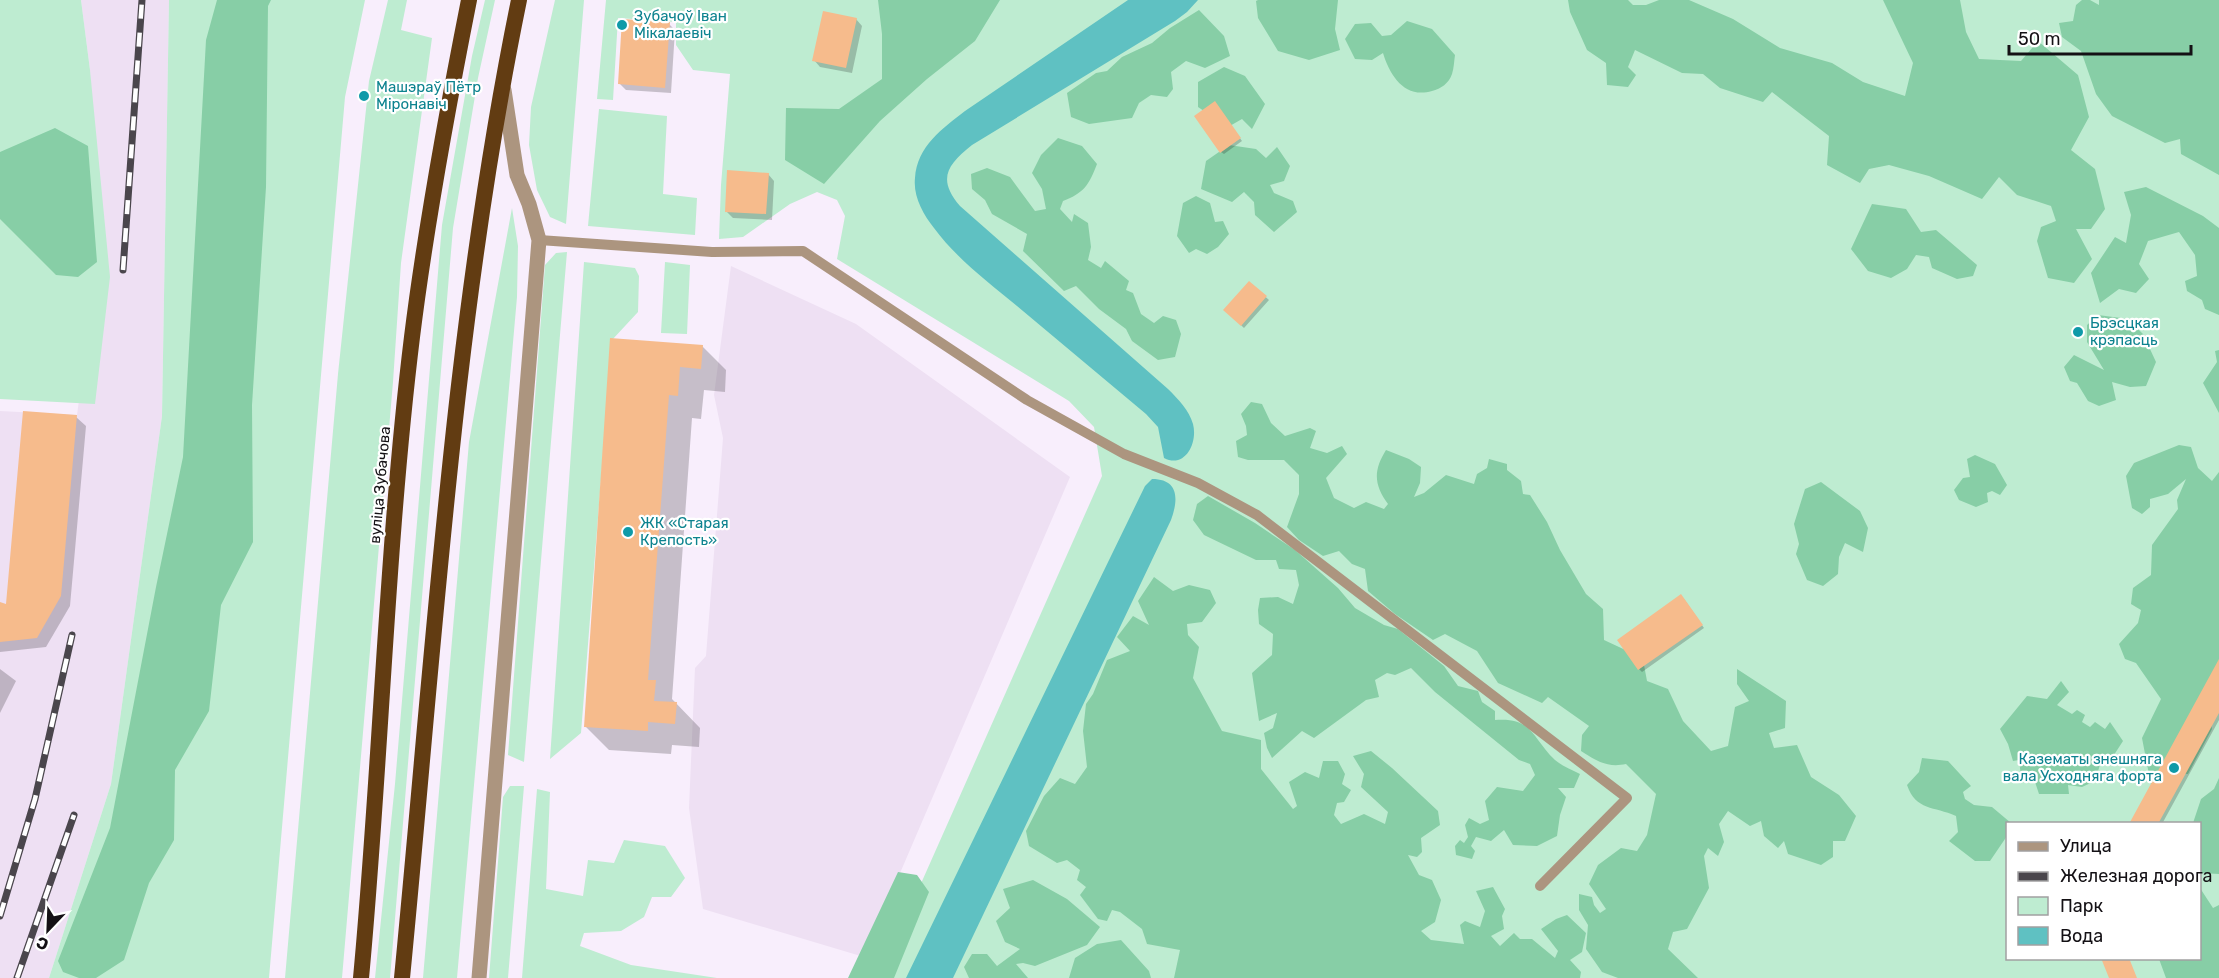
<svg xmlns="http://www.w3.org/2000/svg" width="2219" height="978" viewBox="0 0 2219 978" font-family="Rubik,sans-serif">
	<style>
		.built { fill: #eee0f3 }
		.green { fill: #beecd1; fill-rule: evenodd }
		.forest { fill: #87cea6 }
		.water { fill: #5fc1c2 }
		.shadow { fill: #0003 }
		.building { fill: #f6bb8c }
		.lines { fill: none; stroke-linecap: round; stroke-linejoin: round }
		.service { stroke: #ac957f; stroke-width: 10 }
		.minor { stroke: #ac957f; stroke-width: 15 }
		.trunk { stroke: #623c12; stroke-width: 16 }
		.rail-casing { stroke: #4a464c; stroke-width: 7 }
		.rail { stroke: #fff; stroke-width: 4.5; stroke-dasharray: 14; stroke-linecap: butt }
		.culture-dot { fill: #0f9aa8; stroke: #fff; stroke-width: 2 }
		.labels { text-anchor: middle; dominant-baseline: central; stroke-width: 4.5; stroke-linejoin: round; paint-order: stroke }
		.culture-label { font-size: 15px; fill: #0d838f; stroke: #fff; text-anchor: start }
		.street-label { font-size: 15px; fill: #141115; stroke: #fff }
	</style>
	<rect width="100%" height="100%" fill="#f8eefc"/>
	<!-- built -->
	<path class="built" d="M81 0H169L162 416 111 784 49 978H0V411L77 415 95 283 90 70Z
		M731 266 856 324 1070 477 864 957 703 909 689 808 695 668 706 656 723 438 714 395Z"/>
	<!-- green -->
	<path class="green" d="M0 0H81L90 70 110 277 95 404 0 399Z
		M169 0H365L345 97 269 978H49L111 784 162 416Z
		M388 0H407L401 30 432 38 401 263 393 382 342 978H285L338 374 369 81Z
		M485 0H495L478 78 453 228 390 978H375L395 784 442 225 472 56Z
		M555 0H584L566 224 550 217 537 190 529 145 531 107Z
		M606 0H2219V978H879L1102 476 1094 427 1069 401 837 259 845 216 837 200 817 192 790 204 743 237 719 239 721 185 730 74 693 70 676 45V22L618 18 613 100 597 99ZM2008 824H2200V958H2008Z
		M599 109 667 116 663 194 697 198 695 235 588 226Z
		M512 208 518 246 517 297 457 978H423L469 442Z
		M567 252 524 762 508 755 545 265 556 253Z
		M584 262 635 268 639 276 638 312 612 340 581 733 550 759Z
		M665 262 690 265 687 334 661 333Z
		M510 786H524L508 978H489L503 797Z
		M537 789 550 792 546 889 583 896 588 860 614 863 624 840 665 846 685 878 671 897H652L644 917 621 931 584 933 580 946 631 965 717 978H522Z"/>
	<!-- forest -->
	<path class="forest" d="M217 0H271L268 6 266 187 252 405 253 542 221 605 209 711 175 770 174 840 149 883 124 960 96 978H79L63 972 58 961 110 828 156 587 183 457 206 40Z
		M878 0H1000L975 41 927 79 880 121 824 184 785 160 786 108 839 109 882 79V34Z
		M1258 0H1338L1335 29 1340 50 1309 60 1278 51 1258 18 1256 1Z
		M1568 0H1628L1633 5H1646L1659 0H1689L1733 19 1780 48 1832 63 1863 82 1905 96 1913 63 1883 0H1960L1966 32 1979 59 2021 61 2038 41 2078 75 2089 117 2071 150 2095 169 2105 209 2091 229H2076L2092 259 2074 283 2048 278 2037 241 2041 227 2056 221 2051 206 2017 195 1999 177 1982 199 1929 176 1889 165 1869 169 1860 183 1827 165 1829 136 1772 92 1763 102 1720 88 1703 74 1682 73 1635 50 1628 67 1636 75 1628 87 1607 85 1606 63 1587 50 1570 12Z
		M2082 0H2090L2099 5V0H2219V175L2181 154 2180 139 2165 143 2112 116 2096 94 2081 51 2062 37 2059 23 2073 21 2076 5Z
		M1199 10 1224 36 1230 56 1205 68 1186 61 1171 72 1173 89 1167 97 1151 95 1139 103 1132 118 1089 124 1071 117 1067 93 1096 73 1107 71 1122 57 1152 43 1170 28Z
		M1407 21 1432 29 1455 55C1454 61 1454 68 1452 74 1449 83 1441 89 1432 91 1405 99 1390 76 1383 53L1372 60 1355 59 1345 39 1355 24 1371 23 1382 36 1391 35Z
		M1224 67 1245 76 1265 104 1252 129 1242 119 1228 127 1198 107V82Z
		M55 128 88 146 97 262 78 277 56 275 0 219V152Z
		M1058 138 1082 146 1097 164C1089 185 1084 193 1063 201L1060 209 1072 222 1074 214 1088 223 1091 247 1088 260 1101 268 1105 261 1129 281 1126 290 1133 293 1141 314 1154 323 1163 316 1176 320 1181 334 1175 357 1158 360 1132 341 1126 329 1099 309 1076 286 1064 291 1023 251 1027 234 992 214 985 200 972 189 971 174 987 168 1010 177 1035 211 1046 209 1042 189 1032 173 1041 155Z
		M1229 145 1256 149 1266 158 1277 147 1290 166 1284 181 1270 185 1274 193 1293 201 1297 212 1274 232 1255 215 1254 202 1244 192 1232 202 1201 189 1206 161Z
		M2146 187 2203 216 2219 228V315L2205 309 2202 300 2187 291 2185 281 2197 276 2195 255 2179 232 2148 241 2139 264 2149 279 2136 293 2119 289 2100 303 2091 273 2115 237 2126 243 2131 215 2124 192Z
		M1196 196 1210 203 1215 222 1223 221 1229 234 1218 247 1207 254 1196 249 1189 253 1177 236 1183 203Z
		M1872 204 1906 209 1921 232 1936 230 1977 265 1973 276 1957 279 1932 268 1929 257 1916 255 1907 269 1891 278 1868 271 1851 249Z
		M2098 315 2128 319 2143 334 2156 362 2146 386 2130 387 2112 382 2116 400 2099 406 2088 401 2077 383 2070 381 2064 367 2074 355 2104 370 2087 342V325Z
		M2219 350V413L2203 383 2217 362 2215 351Z
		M1251 402 1262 404 1271 423 1285 436 1310 428 1316 431 1310 448 1327 453 1342 446 1347 454 1326 478 1334 498 1354 508 1366 502 1384 509 1388 504C1374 485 1373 471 1386 450L1409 459 1421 467 1420 483 1414 497 1424 493 1446 475 1474 484 1477 474 1487 468 1489 459 1507 464V470L1521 481 1523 494 1530 495 1547 522 1560 550 1586 594 1603 609 1604 640 1634 654 1644 665 1647 681 1668 689 1683 721 1711 751 1728 746 1735 707 1749 701 1737 684V669L1786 701 1785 728 1769 733 1774 748 1797 745 1811 777 1839 795 1856 816 1845 841H1833V857L1821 865 1788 854 1784 841 1778 848 1764 836 1761 821 1750 826 1728 811 1719 824 1724 842 1718 856 1708 848 1704 856 1709 888 1687 929 1673 932 1668 949 1698 978H1618L1602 972 1586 949 1588 925 1579 910V894L1592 897 1594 905 1600 913 1606 909 1589 884 1598 865 1621 848 1637 851 1647 835 1656 794 1626 764C1607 768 1597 761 1581 751L1582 735 1589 726 1548 697 1542 703 1498 683 1477 651 1445 634 1433 640 1395 614 1368 591 1365 569 1352 564 1339 551 1323 556 1299 540 1287 527 1299 494V475L1284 460H1248L1238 457 1236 441 1247 435 1246 426 1241 414Z
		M2179 445 2191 447 2198 468 2212 481 2219 472V705L2208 708 2212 729 2188 774 2164 772 2151 785 2142 738 2161 699 2136 663 2125 659 2119 644 2138 623 2141 610 2131 604 2133 588 2151 575 2152 545 2178 509 2177 500 2186 479 2168 494 2150 499V507L2142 514 2132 508 2126 476 2134 463Z
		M1975 455 1995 464 2007 485 2000 495 1992 491 1987 493 1988 502 1976 507 1959 500 1954 490 1963 478 1970 477 1967 459Z
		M1821 482 1860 511 1868 528 1863 552 1845 543 1839 557 1838 574 1823 586 1807 580 1796 554 1799 544 1794 524 1805 489Z
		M1208 496 1255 523 1295 550 1338 588 1355 608 1384 625 1398 629 1444 666 1458 686 1478 691 1482 702 1495 711V720C1533 717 1532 738 1555 760 1562 766 1572 770 1580 774L1574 788H1558L1566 797 1560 815 1557 836 1537 846 1513 845 1504 830 1491 841 1476 837 1471 846 1475 851 1472 859 1456 855 1455 846 1460 840 1464 843 1468 837 1465 825 1469 818 1480 824 1489 820 1485 801 1497 787 1523 791 1535 775 1530 764 1519 760 1435 692 1411 668 1395 675 1387 673 1375 680 1379 697 1366 700 1314 738 1302 731 1272 758 1267 748 1264 733 1273 728 1277 713 1259 721 1252 673 1272 655 1273 634 1259 624 1258 610 1260 598 1278 597 1293 604 1299 585 1296 570 1279 569 1276 560H1256L1204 535 1193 520 1197 504Z
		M1154 577 1173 591 1189 585 1210 590 1216 603 1202 622 1187 624 1188 635 1199 647 1193 678 1222 731 1261 740V769L1293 809 1297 806 1289 782 1305 772 1319 778 1323 761H1338L1345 774 1342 784 1351 790 1344 802 1337 803 1334 815 1341 824 1364 814 1385 824 1388 812 1361 787 1364 774 1353 756 1371 751 1392 768 1438 811 1440 825 1421 838 1422 852 1417 857 1408 855 1419 875 1432 880 1441 900 1435 922 1421 931 1431 940 1464 944 1460 925 1465 921 1480 927 1485 911 1476 891 1493 887 1505 909 1502 916 1504 929 1491 936 1500 946 1514 933 1520 939H1532L1555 958 1558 951 1541 929 1556 919 1567 915 1586 933 1582 952 1570 960 1581 972 1580 978H1174L1180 950 1147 944 1142 929 1120 912 1112 910 1107 921 1098 919 1080 895 1086 887 1077 880 1080 870 1067 860 1057 863 1029 846 1026 831 1044 796 1060 778 1075 784 1087 767 1083 731 1086 704 1093 694 1107 660 1130 651 1117 637 1133 616 1149 625 1138 601Z
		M2061 681 2069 692 2057 705 2072 714 2077 710 2085 715 2082 722 2090 727 2095 722 2105 729 2110 722 2123 741 2112 758 2103 755 2095 781 2082 787 2068 785 2069 794H2039L2034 779 2021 776 2019 760 2013 761 2008 744 2000 729 2027 696 2047 699Z
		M1922 758 1948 761 1971 786 1963 792 1965 799 1974 805 1992 807 2011 823 2008 824 2007 836 1990 861H1975L1949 841 1958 832 1956 816C1934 806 1916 811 1907 785L1919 772Z
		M2219 778V874L2200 873V824L2193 823 2201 799 2214 789Z
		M898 872 917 875 929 892 894 978H848Z
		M1033 880 1067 899 1100 927 1087 945 1035 966 1023 963 1016 964 1028 978H969L964 967 972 954H987L997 966 1020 949 1005 942 996 921 1010 908 1003 889Z
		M2200 888 2213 908 2219 905V978H2166L2159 959 2200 958Z
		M1121 940 1149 971 1151 978H1069L1075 958 1097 944Z"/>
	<!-- water -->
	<path class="water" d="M1128 0H1198L1187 12 1175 21 972 145C947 165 937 179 960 206L1168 389C1179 400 1189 410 1193 424 1198 443 1185 469 1164 458L1158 427 1146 414C1103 378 1060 342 1017 306 988 282 956 258 934 228 923 214 913 196 915 178 917 146 943 128 965 111Z
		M1152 479C1180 479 1178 501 1171 520L953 978H906L1145 486Z"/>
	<!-- shadow -->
	<path class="shadow" d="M856 19 862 26 852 73 820 67 814 60Z
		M669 24 675 30 671 93 626 90 620 84Z
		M1217 106 1242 141 1224 154 1221 152Z
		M768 174 774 181 772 220 733 218 726 211Z
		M1250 283 1269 300 1244 328 1225 310Z
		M612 339 702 346 726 370 725 392 704 390 701 419 692 418 672 699 700 728 699 747 672 745 671 754 609 750 585 726Z
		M76 417 86 426 70 606 46 647 0 652V603L7 607Z
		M1684 599 1704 628 1642 672 1639 669Z
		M2219 662V720L2162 824H2131Z
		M0 669 16 681 0 713Z"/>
	<!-- building -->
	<path class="building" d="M823 11 857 18 846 68 812 61Z
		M622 19 670 22 665 88 618 84Z
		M1215 101 1241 138 1220 153 1194 116Z
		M727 170 769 173 766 214 725 212Z
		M1249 281 1267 296 1241 326 1223 310Z
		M610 338 703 345 701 369 680 367 678 396 669 395 648 680H656L654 701 677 702 675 724 648 722V731L584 727Z
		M23 411 77 415 61 596 37 638 0 642V602L6 604Z
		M1681 594 1703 625 1638 670 1617 640Z
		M2219 659V713L2158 824H2129Z
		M2101 958H2129L2137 978H2109Z"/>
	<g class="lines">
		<!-- service -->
		<path class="service" d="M539 240 712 252 803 251 1027 400 1124 454 1198 483 1257 515 1627 798 1540 886"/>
		<!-- minor -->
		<path class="minor" d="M479 978 539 240 529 204 517 175 504 90"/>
		<!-- trunk -->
		<path class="trunk" d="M361 978C381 765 386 549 412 337 426 224 447 111 469 0
			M402 978C434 651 453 322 519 0"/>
		<!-- rail casing -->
		<g class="rail-casing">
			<path id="rail" d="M123 270 142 0
				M0 916 35 799 72 635
				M17 978 74 815"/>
		</g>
		<!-- rail -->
		<use href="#rail" class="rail"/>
	</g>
	<!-- markers -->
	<g class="culture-dot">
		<circle cx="622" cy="25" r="6"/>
		<circle cx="364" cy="96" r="6"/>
		<circle cx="2078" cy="332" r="6"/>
		<circle cx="628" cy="532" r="6"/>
		<circle cx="2174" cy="768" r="6"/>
	</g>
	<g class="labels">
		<!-- culture labels -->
		<g class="culture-label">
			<text x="634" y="16">Зубачоў Іван<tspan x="634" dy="17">Мікалаевіч</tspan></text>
			<text x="376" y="87">Машэраў Пётр<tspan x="376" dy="17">Міронавіч</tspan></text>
			<text x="2090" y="323">Брэсцкая<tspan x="2090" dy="17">крэпасць</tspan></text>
			<text x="640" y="523">ЖК «Старая<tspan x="640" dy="17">Крепость»</tspan></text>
			<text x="2162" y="759" text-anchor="end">Казематы знешняга<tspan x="2162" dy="17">вала Усходняга форта</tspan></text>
		</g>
		<!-- street labels -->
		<g class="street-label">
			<text transform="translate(380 485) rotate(-85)">вуліца Зубачова</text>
		</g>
	</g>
	<!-- legend -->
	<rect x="2006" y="822" width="195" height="138" fill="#ffffff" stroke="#a1a0a1" stroke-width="1.5"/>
	<rect x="2018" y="842" width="30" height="9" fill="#ac957f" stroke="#a1a0a1" stroke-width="1.5"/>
	<text x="2060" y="852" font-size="18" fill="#141115">Улица</text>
	<rect x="2018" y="872" width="30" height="9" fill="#4a464c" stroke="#a1a0a1" stroke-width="1.5"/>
	<text x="2060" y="882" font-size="18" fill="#141115">Железная дорога</text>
	<rect x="2018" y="897" width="30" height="18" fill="#beecd1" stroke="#a1a0a1" stroke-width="1.5"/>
	<text x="2060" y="912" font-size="18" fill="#141115">Парк</text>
	<rect x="2018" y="927" width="30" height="18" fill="#5fc1c2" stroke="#a1a0a1" stroke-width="1.5"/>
	<text x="2060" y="942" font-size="18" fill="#141115">Вода</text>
	<!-- north arrow -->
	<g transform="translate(48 930) rotate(203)" stroke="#ffffff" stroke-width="4.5" paint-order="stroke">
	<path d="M0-4.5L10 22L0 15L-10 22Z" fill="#141115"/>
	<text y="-9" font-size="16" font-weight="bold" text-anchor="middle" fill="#141115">С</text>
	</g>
	<!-- scale -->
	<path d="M2009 45v9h182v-9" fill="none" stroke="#141115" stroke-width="3"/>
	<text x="2018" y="45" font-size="18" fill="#141115" stroke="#ffffff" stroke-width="4.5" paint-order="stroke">50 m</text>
</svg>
